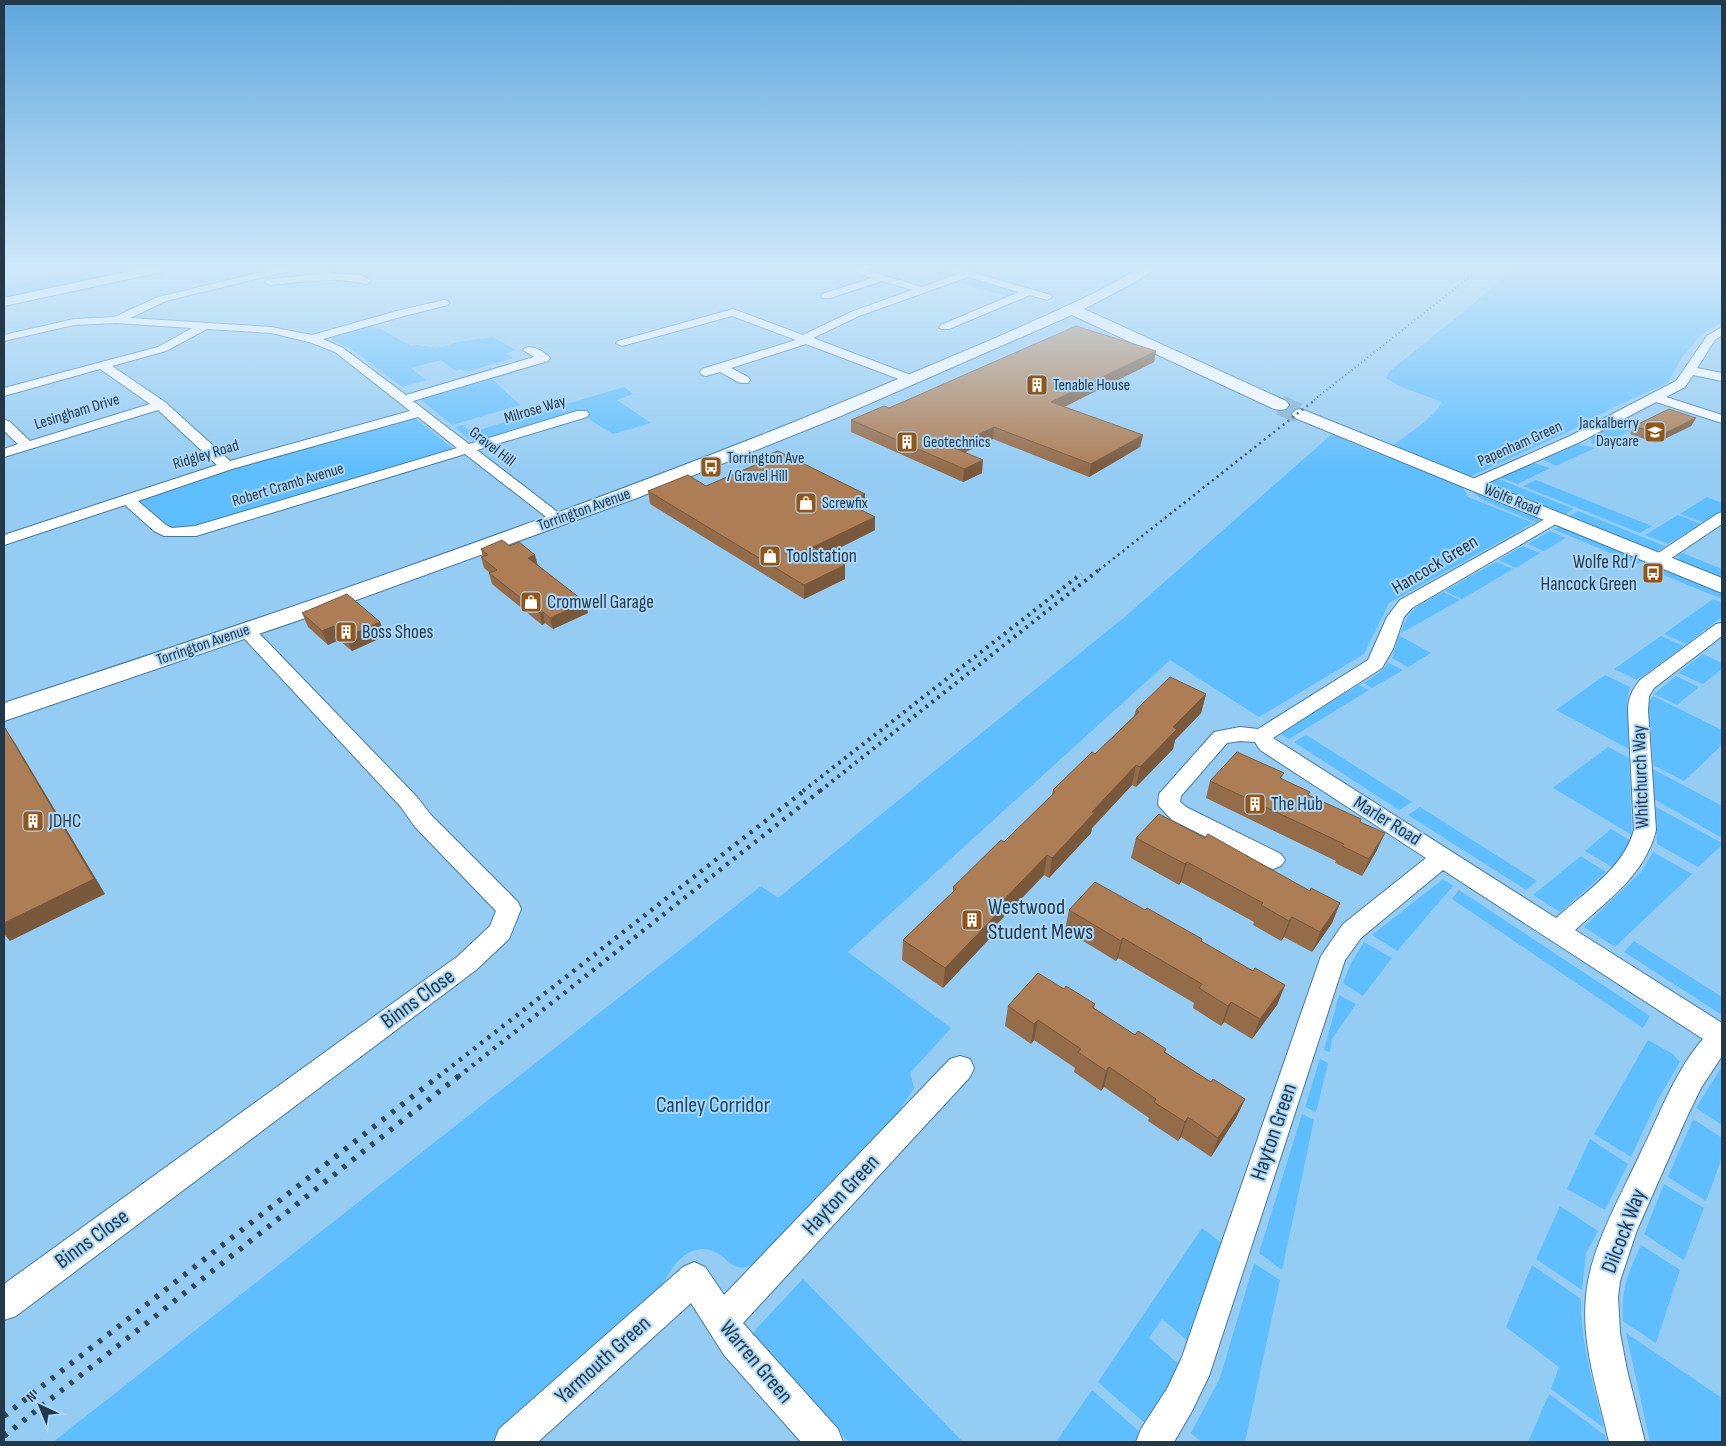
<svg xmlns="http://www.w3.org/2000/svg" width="1726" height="1446" viewBox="0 0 1726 1446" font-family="'Sofia Sans Condensed',sans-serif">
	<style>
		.green { fill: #5fbefd }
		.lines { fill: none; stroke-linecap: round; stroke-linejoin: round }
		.secondary-tunnel { stroke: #7eafd1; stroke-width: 20; stroke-dasharray: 20 10; stroke-linecap: butt }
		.street-casing { stroke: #467b9f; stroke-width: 2 }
		.secondary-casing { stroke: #467b9f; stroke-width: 2 }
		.street { fill: #fff; fill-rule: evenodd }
		.secondary { fill: #fff; fill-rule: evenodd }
		.rail-far4 { stroke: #2f485b; stroke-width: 2; stroke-dasharray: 1 3; stroke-linecap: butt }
		.rail-far3 { stroke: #2f485b; stroke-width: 2.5; stroke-dasharray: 2 4; stroke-linecap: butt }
		.rail-far2 { stroke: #2f485b; stroke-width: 4; stroke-dasharray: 2.5 5; stroke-linecap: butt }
		.rail-far1 { stroke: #2f485b; stroke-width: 4.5; stroke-dasharray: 3 6; stroke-linecap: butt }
		.rail { stroke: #2f485b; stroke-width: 5.5; stroke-dasharray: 4 8; stroke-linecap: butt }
		.wall { fill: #956c4a }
		.shaded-wall { fill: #79583c }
		.building { fill: #ad7e56; stroke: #79583c }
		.labels { text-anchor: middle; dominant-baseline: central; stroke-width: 4; stroke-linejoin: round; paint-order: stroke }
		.far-poi-label { font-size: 16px; fill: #233949; stroke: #acd7f7; text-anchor: start }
		.far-street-label { font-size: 16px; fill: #233949; stroke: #acd7f7 }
		.poi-label { font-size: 19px; fill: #233949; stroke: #acd7f7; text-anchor: start }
		.street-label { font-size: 19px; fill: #233949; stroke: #acd7f7 }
		.near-poi-label { font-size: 22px; fill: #233949; stroke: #acd7f7; text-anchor: start }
		.near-street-label { font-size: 22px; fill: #233949; stroke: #acd7f7 }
		.near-park-label { font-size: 22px; fill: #154868; stroke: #acd7f7 }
	</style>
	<rect width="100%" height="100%" fill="#95ccf3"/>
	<!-- green -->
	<path class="green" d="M96 268H143L4 297V287Z
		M1515 268H1722V322L1703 333 1682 357 1668 383 1612 408 1570 431 1456 483 1462 486 1468 497 1533 523 1389 603 1364 654 1259 717 1170 660 848 952 951 1028 910 1073 914 1088 891 1124 764 1260C759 1262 752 1266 746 1267 734 1270 728 1260 719 1254 693 1238 672 1263 663 1285L493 1442H53L761 886 778 898 1127 615 1332 434 1378 454C1394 445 1435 418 1442 402L1399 386 1386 378 1390 371 1473 304Z
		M967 279 1018 292 1009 297 957 282Z
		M363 326 381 329 411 346 417 345 437 348 458 342 493 337 516 350 506 354 513 358 466 372 460 369 456 371 441 360 411 368 426 380 402 387 350 348 328 338Z
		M509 370 512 374 492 379 520 405 452 425 420 399Z
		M624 387 633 394 617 400 651 423 613 434 577 412 476 442 469 439 455 427 462 425 472 432Z
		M411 418 416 419 456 451 267 504 200 527 167 528 137 503 139 498 214 472Z
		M1612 424 1626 426 1625 429 1631 431 1598 446 1591 443V440L1587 436Z
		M1573 443 1595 448 1556 466 1540 458Z
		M1531 462 1550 468 1518 484 1499 477Z
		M1496 478 1574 509 1562 516 1490 485V481Z
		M1536 480 1652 526 1640 533 1523 486Z
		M1474 489 1536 516 1539 521 1537 523 1481 499 1472 491Z
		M1707 497 1722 503V510L1703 522 1680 514Z
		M1578 511 1665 546 1659 550 1651 551 1567 518Z
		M1678 515 1701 524 1668 544 1645 535Z
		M1561 527H1566L1645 560 1637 564 1553 529Z
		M1550 531 1566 538 1544 551 1528 544Z
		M1523 546 1540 553 1516 568 1499 560Z
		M1680 552 1722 569V581C1709 576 1683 570 1677 556Z
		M1496 562 1513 569 1462 599 1445 591Z
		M1651 562 1722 592V599L1644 567Z
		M1443 592 1460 600 1401 633C1409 607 1420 605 1443 592Z
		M1713 599 1722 603V617L1686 644 1664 634Z
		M1399 636 1402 637 1431 653 1408 667 1392 658Z
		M1661 636 1684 646 1637 680 1614 669Z
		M1703 654 1722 663V669L1703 684 1678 673Z
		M1389 663 1403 670 1372 688 1364 683 1379 673Z
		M1605 675 1630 687 1627 699 1629 749 1556 710Z
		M1676 676 1699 687 1677 705 1654 694Z
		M1359 685 1369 690 1289 739 1279 733Z
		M1653 696 1722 730V745L1684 781 1653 765 1649 708 1650 701Z
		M1306 735 1311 738 1412 802 1399 810 1294 742Z
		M1608 747 1629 758 1632 835 1553 788Z
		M1653 769 1722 806V838L1654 799Z
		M1654 806 1722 843V845L1698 867 1657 844Z
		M1420 807 1537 881 1526 890 1408 815Z
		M1611 829 1629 840C1628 852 1620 859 1612 867L1585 851Z
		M1653 852 1692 874 1615 947 1584 927 1641 872Z
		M1581 856 1606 872 1560 912 1533 895Z
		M1443 879 1453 886 1397 951 1372 935Z
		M1459 890 1650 1016 1643 1028 1452 899Z
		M1634 941 1722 997V1015L1624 952Z
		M1364 942 1392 958 1363 996 1343 983 1350 965Z
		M1339 995 1356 1004 1332 1039 1330 1052 1324 1050Z
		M1648 1040 1673 1054 1680 1062 1658 1099 1631 1157 1594 1134Z
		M1320 1059 1328 1063 1316 1112 1305 1107Z
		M1722 1066V1125L1696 1108Z
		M1302 1114 1314 1120 1282 1270 1259 1253Z
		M1693 1119 1722 1138V1158L1706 1201 1668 1177Z
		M1590 1139 1628 1164 1605 1210 1567 1189Z
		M1664 1184 1704 1208 1684 1260 1644 1234Z
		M1560 1206 1598 1231 1586 1253 1582 1290 1536 1259Z
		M1202 1228 1224 1245 1189 1342 1162 1319 1149 1338 1180 1365 1147 1425 1098 1382Z
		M1641 1245 1680 1270 1656 1343 1623 1321C1621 1288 1628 1274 1641 1245Z
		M1254 1263 1280 1280 1245 1442H1201L1191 1433 1220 1378Z
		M1532 1265 1581 1299C1580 1342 1594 1386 1604 1428L1551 1389 1559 1367 1506 1327Z
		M803 1279 963 1442H849L755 1339 754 1334 756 1329Z
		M1626 1333 1722 1398V1442H1650Z
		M1092 1390 1141 1433 1136 1442H1056Z
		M1549 1394 1605 1435 1606 1442H1528Z"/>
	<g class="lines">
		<!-- secondary-tunnel -->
		<path class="secondary-tunnel" d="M1280 405 1301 414"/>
		<!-- street casing -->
		<g class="street-casing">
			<path id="street" d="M279 268H294L293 270 166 301 130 318 271 327 312 335 397 311 444 300 448 301 449 303 448 305 404 316 323 339 343 348 406 395 534 357 523 350 525 348C533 345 545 352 550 358L548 361 413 401 469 444 577 411H587L589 414 587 417 477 450 564 517 567 520 564 523H554L465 454 196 536H164L154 531 125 505 4 545V535L217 465 158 410 4 457V449L18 444 4 431V420L9 421 30 441 150 404 100 369 4 396V388L158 347 192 328 116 323 74 325 4 341V335L74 319 114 317 158 297ZM207 329 271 333 309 342 335 352 410 411 230 461 165 402 112 366 166 351ZM418 417 457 448 195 526 172 528 166 525 138 501 232 469Z
				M312 268C323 267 326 271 335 273 348 276 361 271 371 281L366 284C335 276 302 282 270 285L265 282 270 279 321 274Z
				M845 268H859L922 287 958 274 950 270 957 268 1051 295 1052 297 1047 300 1030 295 949 329H941L939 327 941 325 1019 292 968 277 859 316 813 338 916 377 918 380 912 384 806 344 731 368 748 377 750 380 748 383H740L720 372 706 376 702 375 700 372 702 369 796 340 732 316 622 346 616 343 618 341 733 309 803 335 851 312 912 290 882 281 830 298H822L821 296 822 294 872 278Z
				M1722 327V335L1715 340 1697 368 1722 373V381L1693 375 1685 387 1666 397 1722 415V423L1656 402 1580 442 1478 487H1468L1466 484 1468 481 1570 436 1676 381 1707 336Z
				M1722 512V524L1664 563H1652L1650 560 1652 557 1717 514Z
				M1556 513 1561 515 1564 518 1561 521 1412 608 1404 617 1393 649 1382 668 1273 738 1556 918C1585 892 1623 869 1634 830L1628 711C1628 698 1632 690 1640 680L1716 624 1722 623V636L1654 688 1649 696 1648 711 1656 830C1645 875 1608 900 1575 930L1722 1023V1056L1701 1088 1686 1119 1637 1230 1620 1281 1618 1297 1620 1333 1627 1370 1645 1442H1609C1599 1395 1581 1345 1586 1296 1590 1248 1621 1196 1641 1152 1660 1114 1675 1071 1703 1039L1443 870 1361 938 1345 960 1209 1376 1192 1411 1174 1442H1136L1141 1429 1168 1387 1182 1357 1321 956 1343 924 1426 858 1260 750 1255 742 1240 741 1227 743 1181 796 1180 802 1188 808 1281 854 1285 860 1281 866 1273 869 1265 866 1172 820 1158 805 1159 794 1214 732 1240 727 1258 729 1368 660 1387 617 1400 600Z
				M247 626 253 627 417 797 431 815 518 902 521 909 509 939 476 970 16 1316 4 1320V1284L458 956 490 926 496 911 415 827 401 807 241 635 238 631 241 627Z
				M960 1056 970 1059 974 1068 970 1077 743 1323 838 1429 843 1442H801L724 1355 691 1303 538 1442H494L499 1429 683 1267 694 1262 705 1267 724 1295 950 1059Z"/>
		</g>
		<!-- secondary casing -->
		<g class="secondary-casing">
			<path id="secondary" d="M144 268H168L161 272 4 306V298Z
				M1140 268H1156L1137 281 1084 309 1286 401 1289 405 1286 409 1280 410 1274 409 1072 315 841 416 637 498 326 611 4 721V703C269 616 534 526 794 422 858 396 922 369 986 342 1038 319 1091 297 1140 268Z
				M1301 409 1722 578V593L1295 418 1292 414 1295 410Z"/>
		</g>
		<!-- street -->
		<use href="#street" class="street"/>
		<!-- secondary -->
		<use href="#secondary" class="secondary"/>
		<!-- rail-far4 -->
		<path class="rail-far4" d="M1314 400 1481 268"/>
		<!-- rail-far3 -->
		<path class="rail-far3" d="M1099 570 1316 399"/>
		<!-- rail-far2 -->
		<path class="rail-far2" d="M803 791 1081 574
			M820 791 1100 569"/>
		<!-- rail-far1 -->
		<path class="rail-far1" d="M438 1077 805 790
			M458 1077 821 790"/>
		<!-- rail -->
		<path class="rail" d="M4 1416 440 1075
			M4 1436 460 1075"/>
	</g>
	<!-- wall -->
	<path class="wall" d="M1156 351 1154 362 1064 407 1143 435 1140 447 1089 477 993 439 965 452 982 473 963 482 851 432V420L889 408Z
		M1696 418 1691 426 1656 443 1630 434 1634 426Z
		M757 459 865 507 860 509 875 530 826 555 845 565V579L804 599 650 504 648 491 706 486 757 465Z
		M510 546 538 565 585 602 588 613 553 629 545 623 542 625 492 584 489 573H490L484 568 481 557H483L481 549Z
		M302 613 380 622 385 636 352 651 339 640 328 645 308 627Z
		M1206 694 1201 713 1175 740 1173 749 1136 787 1132 785 1092 828 1091 833 1049 878 1044 875 995 926 994 934 943 988 902 960 903 940 953 892V887L1004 842 1052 795 1053 790 1095 754 1134 716 1136 710Z
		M1282 779 1309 796 1360 822 1377 850 1362 876 1335 863 1336 861 1206 798 1210 781Z
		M1136 838H1205L1310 891 1340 903 1332 923 1312 952 1284 937 1281 941 1253 925 1254 922 1181 882 1179 885 1131 858Z
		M1069 910 1201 941 1253 971 1285 985 1277 1005 1252 1039 1224 1022 1221 1026 1193 1008 1194 1003 1118 958 1116 961 1065 930Z
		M1064 989 1095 1004 1094 1008 1135 1035 1166 1049 1165 1052 1211 1082 1245 1099 1236 1118 1211 1157 1181 1137 1178 1141 1148 1121 1149 1118 1104 1087 1101 1091 1074 1072 1075 1068 1034 1040 1031 1044 1005 1026 1008 1006Z"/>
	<!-- shaded-wall -->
	<path class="shaded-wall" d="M1156 351 1154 362 1050 414 1051 402Z
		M1696 418 1691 426 1656 443 1661 435Z
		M994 427 993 439 951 459 952 447Z
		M1143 435 1140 447 1089 477 1091 464Z
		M983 460 982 473 963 482 964 469Z
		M865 494V507L846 515V502Z
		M875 517V530L813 561V547Z
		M535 555 538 566 528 558Z
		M845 565V579L804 599V585Z
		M585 602 588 613 553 629 550 618Z
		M543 612 545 623 542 625 540 613Z
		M380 622 385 636 352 651 346 637Z
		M334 626 339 640 328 645 322 631Z
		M1206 694 1201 713 1175 740 1173 749 1136 787 1140 767 1173 727Z
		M5 728 15 743 105 894 10 941 4 934Z
		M1136 765 1132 785 1092 828 1091 833 1049 878 1052 858 1092 812Z
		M1385 833 1377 850 1362 876 1369 859Z
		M1047 855 1044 875 995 926 994 934 943 988 945 968 993 911Z
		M1187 862 1181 882 1179 885 1185 864Z
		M1340 903 1332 923 1312 952 1320 932Z
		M1292 917 1284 937 1281 941 1289 921Z
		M1123 938 1118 958 1116 961 1121 941Z
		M1285 985 1277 1005 1252 1039 1260 1019Z
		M1231 1002 1224 1022 1221 1026 1228 1006Z
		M1038 1020 1034 1040 1031 1044 1034 1024Z
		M1109 1067 1104 1087 1101 1091 1106 1071Z
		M1245 1099 1236 1118 1211 1157 1218 1138Z
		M1188 1117 1181 1137 1178 1141 1185 1122Z"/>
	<!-- building -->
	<path class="building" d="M1076 326 1156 351 1051 402 1143 435 1091 464 994 427 952 447 983 460 964 469 851 420 884 406 889 408Z
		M1669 409 1696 418 1661 435 1634 426Z
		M778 451 865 494 846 502 875 517 813 547 845 565 804 585 648 491 688 475 706 486 762 462 757 459Z
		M502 540 510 546 519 542 535 555 528 558 585 602 550 618 543 612 540 613 489 573 497 570 481 557 488 555 481 549Z
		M347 594 380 622 346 637 334 626 322 631 302 613Z
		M1170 677 1206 694 1173 727 1177 729 1140 767 1136 765 1092 812 1094 813 1052 858 1047 855 993 911 997 914 945 968 903 940 956 889 953 887 1001 840 1004 842 1055 792 1053 790 1092 752 1095 754 1139 712 1136 710Z
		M4 728H5L94 879 4 923Z
		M1237 752 1284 773 1280 778 1310 792 1308 795 1361 819 1360 822 1385 833 1369 859 1342 846 1344 844 1210 781Z
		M1159 814 1205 838 1208 834 1310 891 1311 888 1340 903 1320 932 1292 917 1289 921 1261 905 1263 903 1187 862 1185 864 1136 838Z
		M1095 882 1145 910 1147 908 1202 939 1201 941 1253 971 1255 968 1285 985 1260 1019 1231 1002 1228 1006 1199 988 1202 984 1123 938 1121 941 1069 910Z
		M1038 973 1064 989 1066 986 1095 1004 1092 1007 1135 1035 1138 1031 1166 1049 1164 1052 1211 1082 1213 1079 1245 1099 1218 1138 1188 1117 1185 1122 1154 1102 1156 1099 1109 1067 1106 1071 1078 1052 1081 1049 1038 1020 1034 1024 1008 1006Z"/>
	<!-- sky -->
	<linearGradient id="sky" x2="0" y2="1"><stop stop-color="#5ea7de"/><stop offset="0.57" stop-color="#cfe8fa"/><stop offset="1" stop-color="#cfe8fa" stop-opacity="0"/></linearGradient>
	<rect width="1726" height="470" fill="url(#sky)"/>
	<!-- icons -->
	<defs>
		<g id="building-square" transform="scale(1.125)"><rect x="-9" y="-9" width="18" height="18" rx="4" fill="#935619" stroke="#acd7f7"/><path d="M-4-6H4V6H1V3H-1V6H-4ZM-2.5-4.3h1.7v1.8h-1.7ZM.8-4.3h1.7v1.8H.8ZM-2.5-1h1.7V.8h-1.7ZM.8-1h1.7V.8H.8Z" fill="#fff"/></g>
		<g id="school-square" transform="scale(1.125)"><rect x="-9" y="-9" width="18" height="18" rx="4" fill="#935619" stroke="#acd7f7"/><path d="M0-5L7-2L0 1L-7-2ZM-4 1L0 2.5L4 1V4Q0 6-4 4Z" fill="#fff"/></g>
		<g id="bus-square" transform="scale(1.125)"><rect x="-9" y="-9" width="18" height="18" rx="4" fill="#935619" stroke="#acd7f7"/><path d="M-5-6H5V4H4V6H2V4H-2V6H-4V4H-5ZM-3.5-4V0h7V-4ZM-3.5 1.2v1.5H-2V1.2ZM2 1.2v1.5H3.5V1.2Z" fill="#fff"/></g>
		<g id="shop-square" transform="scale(1.125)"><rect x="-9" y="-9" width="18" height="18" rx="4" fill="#935619" stroke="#acd7f7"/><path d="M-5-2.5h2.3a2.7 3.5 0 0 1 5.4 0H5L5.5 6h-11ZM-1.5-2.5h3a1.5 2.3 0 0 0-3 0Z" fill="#fff"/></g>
	</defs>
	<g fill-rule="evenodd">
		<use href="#building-square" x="1037" y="385"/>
		<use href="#school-square" x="1655" y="432"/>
		<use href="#building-square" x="907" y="442"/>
		<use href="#bus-square" x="711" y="467"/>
		<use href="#shop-square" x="806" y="503"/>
		<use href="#shop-square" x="770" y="556"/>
		<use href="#bus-square" x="1653" y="573"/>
		<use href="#shop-square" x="531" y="602"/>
		<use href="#building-square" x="346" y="632"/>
		<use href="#building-square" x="1255" y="804"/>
		<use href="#building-square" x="33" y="821"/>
		<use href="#building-square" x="972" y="920"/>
	</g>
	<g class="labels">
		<!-- far-poi labels -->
		<g class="far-poi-label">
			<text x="1053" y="385">Tenable House</text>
			<text x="1639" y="423" text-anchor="end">Jackalberry<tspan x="1639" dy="18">Daycare</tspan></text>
			<text x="923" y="442">Geotechnics</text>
			<text x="727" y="458">Torrington Ave<tspan x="727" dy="18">/ Gravel Hill</tspan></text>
			<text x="822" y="503">Screwfix</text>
		</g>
		<!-- far-street labels -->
		<g class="far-street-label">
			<text transform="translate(535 410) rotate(-17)">Milrose Way</text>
			<text transform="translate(77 412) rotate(-17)">Lesingham Drive</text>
			<text transform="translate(1520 444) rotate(-24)">Papenham Green</text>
			<text transform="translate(492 447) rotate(38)">Gravel Hill</text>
			<text transform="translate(206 455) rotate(-17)">Ridgley Road</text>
			<text transform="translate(288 485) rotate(-17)">Robert Cramb Avenue</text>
			<text transform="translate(1512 500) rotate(22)">Wolfe Road</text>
			<text transform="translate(584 510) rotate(-20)">Torrington Avenue</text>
			<text transform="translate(203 645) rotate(-19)">Torrington Avenue</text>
		</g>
		<!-- poi labels -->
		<g class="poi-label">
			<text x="786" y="556">Toolstation</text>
			<text x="1637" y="562" text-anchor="end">Wolfe Rd /<tspan x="1637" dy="22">Hancock Green</tspan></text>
			<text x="547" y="602">Cromwell Garage</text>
			<text x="362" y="632">Boss Shoes</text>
			<text x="1271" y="804">The Hub</text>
			<text x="49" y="821">JDHC</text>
		</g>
		<!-- street labels -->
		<g class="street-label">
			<text transform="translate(1435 565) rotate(-31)">Hancock Green</text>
			<text transform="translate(1641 777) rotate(-92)">Whitchurch Way</text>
			<text transform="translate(1387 821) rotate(32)">Marler Road</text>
		</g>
		<!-- near-poi labels -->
		<g class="near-poi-label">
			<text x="988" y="907">Westwood<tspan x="988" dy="25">Student Mews</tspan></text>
		</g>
		<!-- near-street labels -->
		<g class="near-street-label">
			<text transform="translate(418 999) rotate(-36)">Binns Close</text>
			<text transform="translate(1274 1132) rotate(-71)">Hayton Green</text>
			<text transform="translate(841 1195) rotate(-47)">Hayton Green</text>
			<text transform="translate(1624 1231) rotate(-69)">Dilcock Way</text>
			<text transform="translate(92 1239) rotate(-36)">Binns Close</text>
			<text transform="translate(603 1360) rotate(-42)">Yarmouth Green</text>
			<text transform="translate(756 1362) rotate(50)">Warren Green</text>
		</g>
		<!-- near-park labels -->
		<g class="near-park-label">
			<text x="713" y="1105">Canley Corridor</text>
		</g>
	</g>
	<!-- border -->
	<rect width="1726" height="1446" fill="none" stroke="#233949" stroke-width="10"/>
	<!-- north arrow -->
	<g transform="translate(40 1406) rotate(316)" stroke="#acd7f7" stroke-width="4" paint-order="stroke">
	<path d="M0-4L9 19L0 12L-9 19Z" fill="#233949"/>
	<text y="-8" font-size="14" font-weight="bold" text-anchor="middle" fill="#233949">N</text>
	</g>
</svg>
